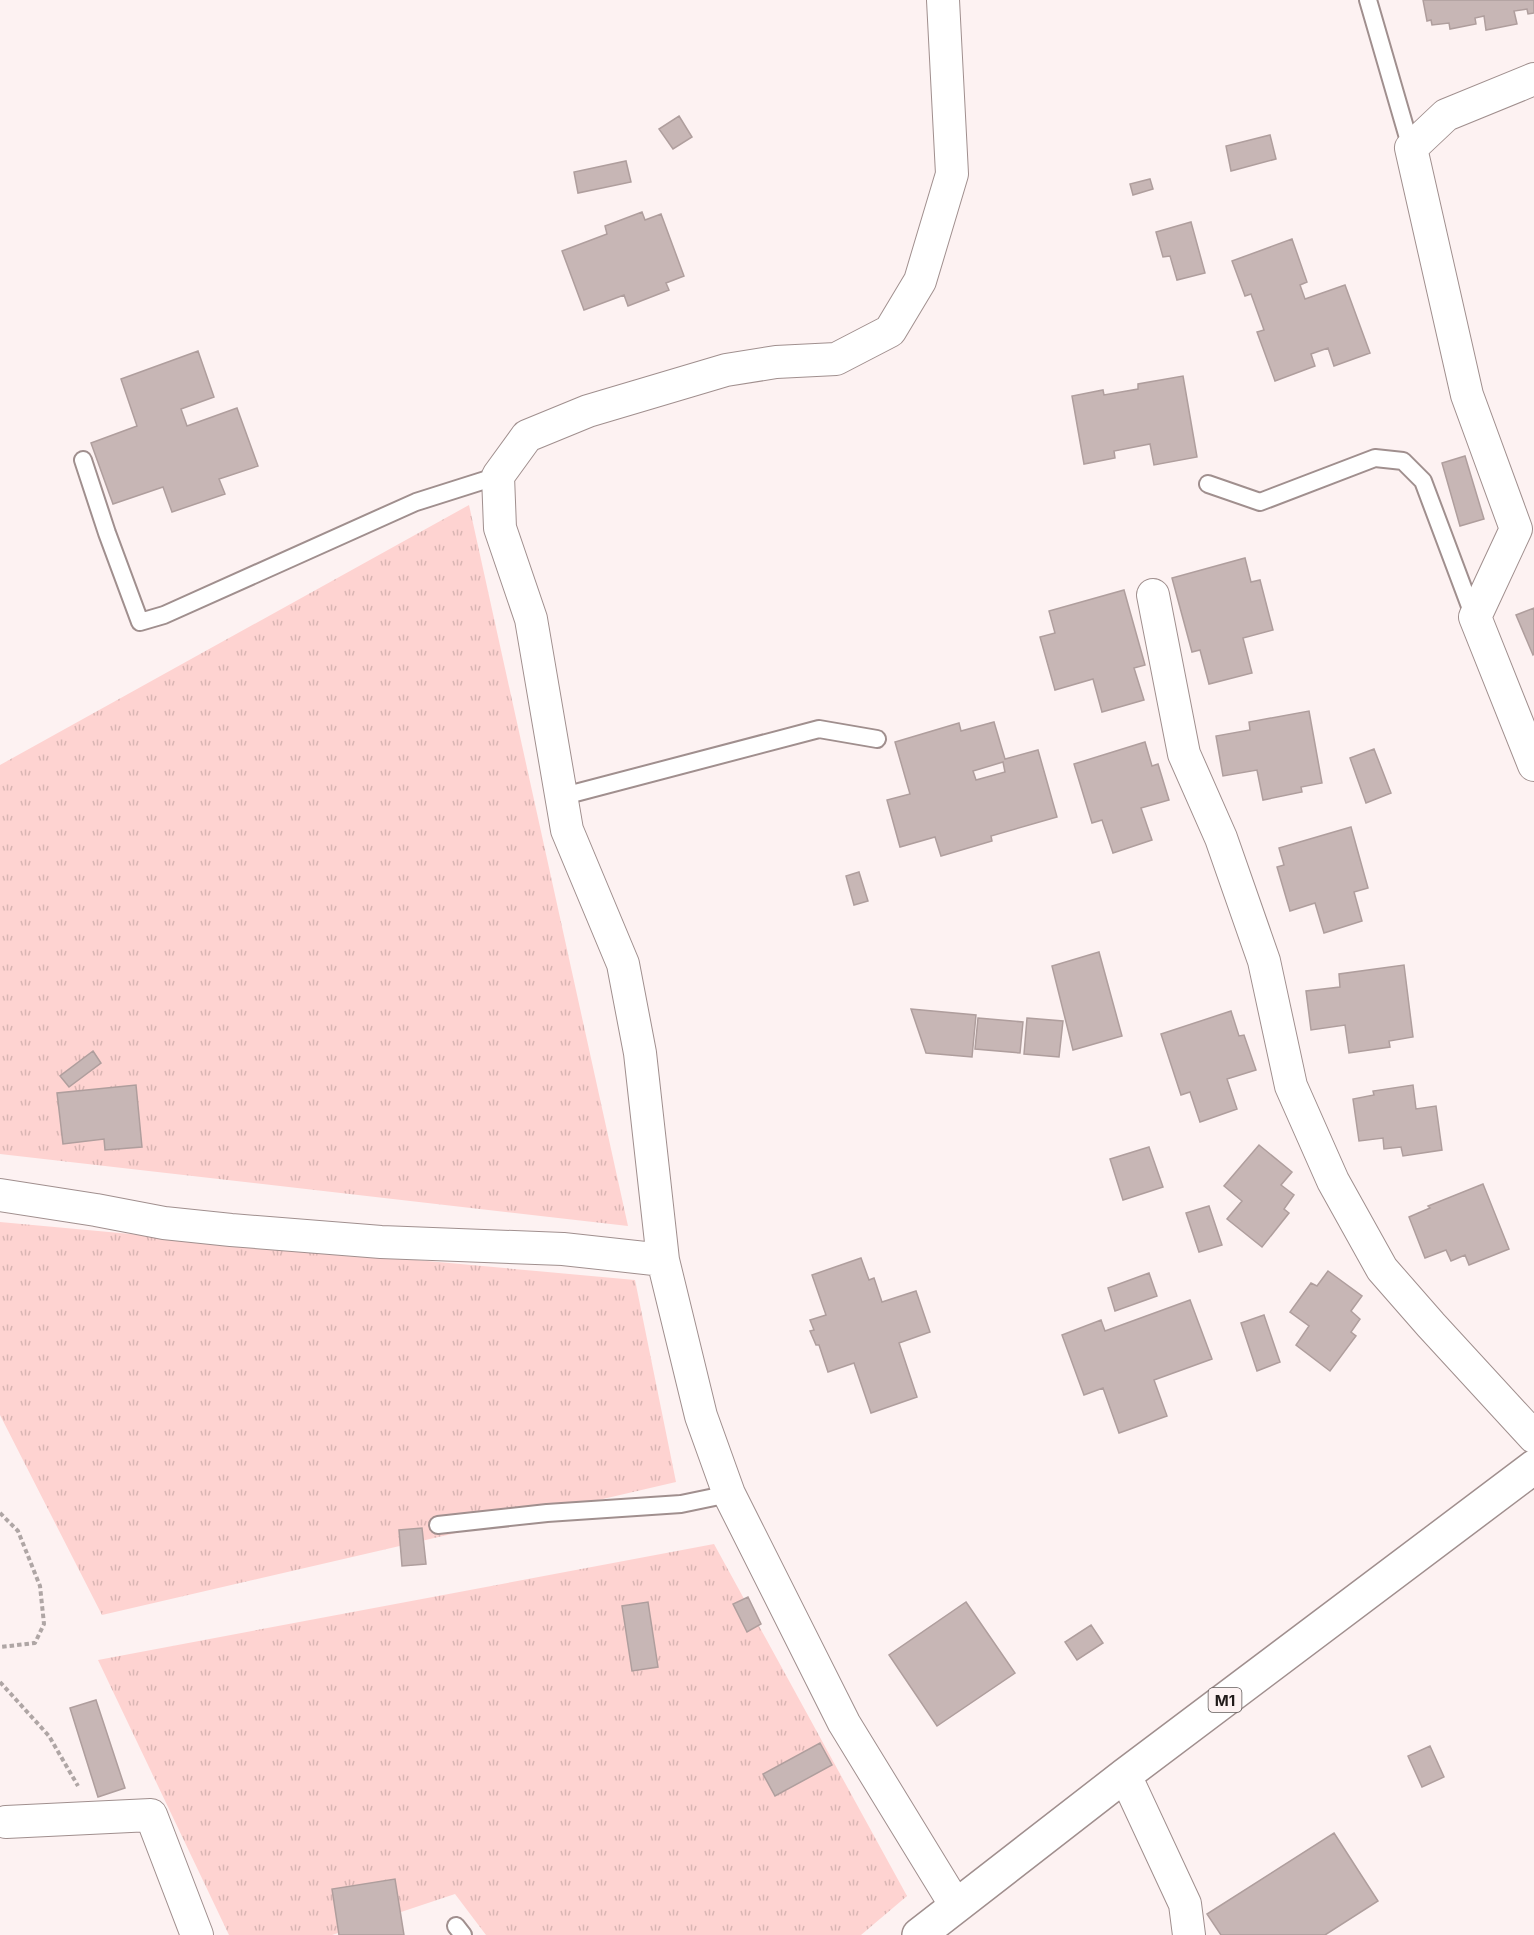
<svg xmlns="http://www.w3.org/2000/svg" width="1534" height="1935" viewBox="0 0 1534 1935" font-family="Inter,sans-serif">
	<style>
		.grass { fill: url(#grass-tufts) }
		.building { fill: #c7b6b5; stroke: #af9e9d; stroke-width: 1.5; fill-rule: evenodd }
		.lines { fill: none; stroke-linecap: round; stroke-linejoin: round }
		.service-casing { stroke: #a08f8e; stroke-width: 20 }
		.minor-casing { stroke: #a08f8e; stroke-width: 34 }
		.trunk-casing { stroke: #a08f8e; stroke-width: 36 }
		.path { stroke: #afa6a5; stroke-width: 4; stroke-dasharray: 4.5 3; stroke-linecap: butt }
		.service { stroke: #fff; stroke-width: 16 }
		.minor { stroke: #fff; stroke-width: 32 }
		.trunk { stroke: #fff; stroke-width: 33 }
		.labels { text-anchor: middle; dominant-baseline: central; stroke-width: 4.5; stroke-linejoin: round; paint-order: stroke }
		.shield { fill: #fdf2f2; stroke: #635c5b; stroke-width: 1.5 }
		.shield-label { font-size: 15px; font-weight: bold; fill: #211b1a }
	</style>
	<defs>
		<pattern id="grass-tufts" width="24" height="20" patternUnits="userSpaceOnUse" patternTransform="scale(1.5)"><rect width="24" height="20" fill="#fed3d1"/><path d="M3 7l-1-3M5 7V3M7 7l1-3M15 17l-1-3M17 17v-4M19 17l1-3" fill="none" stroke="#d9b5b3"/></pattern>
	</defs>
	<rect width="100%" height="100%" fill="#fdf2f2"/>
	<!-- grass -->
	<path class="grass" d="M469 505 628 1226 0 1154V765Z
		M0 1222 635 1280 676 1482 102 1615 0 1415Z
		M714 1544 907 1896 861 1935H486L455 1894 332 1935H229L98 1660Z"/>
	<!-- building -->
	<path class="building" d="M1423 0H1534V13L1528 14 1527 9 1514 11 1517 24 1486 30 1484 16 1475 18 1476 24 1450 29 1449 23 1432 25 1431 20 1427 21Z
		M679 116 692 137 673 149 659 129Z
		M1270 135 1276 159 1231 171 1226 146Z
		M626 161 631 182 578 193 574 172Z
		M1150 179 1153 189 1133 195 1130 184Z
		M642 212 645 220 661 214 684 276 666 283 669 290 628 306 624 295 584 310 562 251 607 234 605 226Z
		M1191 222 1205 273 1177 280 1170 256 1163 257 1156 232Z
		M1292 239 1307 282 1300 285 1305 299 1345 285 1370 353 1334 366 1328 348 1311 354 1315 366 1275 381 1257 332 1264 330 1251 294 1245 296 1232 261Z
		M198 351 214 397 181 409 187 426 237 408 258 466 219 479 225 494 172 512 163 487 113 504 91 443 137 426 121 379Z
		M1183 376 1197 457 1154 465 1150 444 1114 451 1115 458 1084 464 1072 396 1103 390 1104 395 1138 389V384Z
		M1465 456 1484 519 1460 526 1442 463Z
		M1245 558 1251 582 1260 580 1273 630 1243 638 1252 673 1209 684 1200 650 1192 652 1172 578Z
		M1124 590 1145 665 1134 668 1144 700 1102 712 1093 679 1055 690 1040 637 1055 633 1049 611Z
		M1534 608V654L1533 655 1516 615Z
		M1309 711 1322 783 1301 787 1302 792 1263 800 1257 770 1223 776 1216 736 1250 730 1249 722Z
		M994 722 1005 759 1038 750 1057 817 991 836 992 841 941 856 935 837 900 847 887 800 910 794 895 742 959 723 961 731ZM1003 762 1005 772 976 780 973 771Z
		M1145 742 1152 766 1158 764 1169 800 1141 808 1152 840 1113 853 1102 820 1092 823 1074 764Z
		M1374 749 1391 793 1366 803 1350 758Z
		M1351 827 1368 888 1354 892 1362 921 1324 933 1315 903 1290 911 1277 867 1284 865 1279 848Z
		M859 872 868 901 854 905 846 876Z
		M1099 952 1122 1036 1073 1050 1052 966Z
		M1404 965 1413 1037 1389 1041 1390 1047 1349 1053 1345 1025 1311 1030 1306 991 1340 987 1339 974Z
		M911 1009 976 1015 972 1057 926 1053Z
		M1231 1011 1239 1036 1244 1035 1256 1070 1227 1079 1237 1109 1200 1122 1190 1092 1181 1095 1161 1034Z
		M978 1018 1023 1022 1020 1053 975 1049Z
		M1027 1018 1063 1021 1059 1057 1024 1054Z
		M93 1051 101 1063 69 1087 60 1076Z
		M136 1085 142 1147 105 1150 104 1139 63 1144 57 1093Z
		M1413 1085 1416 1109 1436 1106 1442 1150 1403 1156 1401 1147 1384 1149 1383 1138 1359 1141 1353 1099 1374 1095 1373 1091Z
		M1259 1145 1292 1172 1281 1185 1294 1195 1284 1209 1289 1213 1262 1247 1227 1219 1242 1201 1224 1186Z
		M1149 1147 1163 1187 1123 1200 1110 1159Z
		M1483 1184 1509 1249 1469 1265 1465 1255 1451 1261 1446 1250 1425 1258 1409 1217 1430 1208 1428 1206Z
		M1209 1206 1222 1245 1199 1252 1186 1213Z
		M861 1258 869 1280 874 1278 882 1302 916 1291 930 1332 899 1343 917 1397 871 1413 854 1363 828 1372 819 1345H816L810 1331 814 1330 810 1320 826 1315 812 1275Z
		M1328 1271 1362 1296 1351 1311 1360 1319 1351 1332 1356 1336 1330 1371 1296 1345 1309 1326 1290 1312 1311 1283 1317 1286Z
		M1149 1273 1157 1296 1115 1311 1108 1288Z
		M1190 1300 1212 1359 1154 1380 1167 1416 1119 1433 1103 1388 1084 1395 1062 1335 1101 1320 1105 1331Z
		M1264 1315 1280 1362 1257 1371 1241 1323Z
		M422 1528 426 1564 402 1566 399 1530Z
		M748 1597 761 1624 747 1632 733 1604Z
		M648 1602 658 1667 632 1671 622 1606Z
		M966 1602 1015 1673 937 1726 889 1655Z
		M1091 1625 1103 1643 1077 1660 1065 1642Z
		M96 1700 125 1788 98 1797 70 1708Z
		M820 1743 832 1765 775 1796 763 1774Z
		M1430 1746 1444 1777 1422 1787 1408 1756Z
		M1334 1833 1378 1901 1325 1935H1221L1207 1914Z
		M395 1879 404 1935H339L332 1889Z"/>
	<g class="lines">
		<!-- service casing -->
		<g class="service-casing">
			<path id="service" d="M1368 0 1411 148
				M83 460 107 533 140 622 164 615 416 502 498 476
				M1208 484 1260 502 1375 458 1403 461 1423 481 1474 617
				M560 797 819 729 877 739
				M438 1525 547 1513 681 1504 729 1494
				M456 1926 463 1935"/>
		</g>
		<!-- minor casing -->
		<g class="minor-casing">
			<path id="minor" d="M943 0 952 174 920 281 890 331 836 359 776 362 726 370 588 411 527 436 498 476 500 528 531 619 567 830 623 964 640 1053 663 1260 701 1416 729 1494 844 1723 956 1906
				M1534 79 1446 115 1411 148 1467 395 1516 529 1475 617 1534 765
				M1153 595 1184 754 1221 838 1264 961 1291 1086 1333 1181 1382 1269 1431 1325 1534 1437
				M0 1195 96 1210 164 1223 231 1230 381 1242 563 1249 663 1260
				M1125 1775 1185 1904 1189 1935
				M6 1822 151 1815 197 1935"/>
		</g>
		<!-- trunk casing -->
		<g class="trunk-casing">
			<path id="trunk" d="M919 1935 1125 1775 1534 1467"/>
		</g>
		<!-- path -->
		<path class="path" d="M0 1513 18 1531 40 1586 44 1624 35 1643 0 1647
			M0 1682 49 1736 78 1786"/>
		<!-- service -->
		<use href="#service" class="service"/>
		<!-- minor -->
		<use href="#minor" class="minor"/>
		<!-- trunk -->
		<use href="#trunk" class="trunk"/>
	</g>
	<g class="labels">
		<!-- shield labels -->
		<rect class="shield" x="1208.5" y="1688" width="33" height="24" rx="4.5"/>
		<g class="shield-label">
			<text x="1225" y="1700">M1</text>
		</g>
	</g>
</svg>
